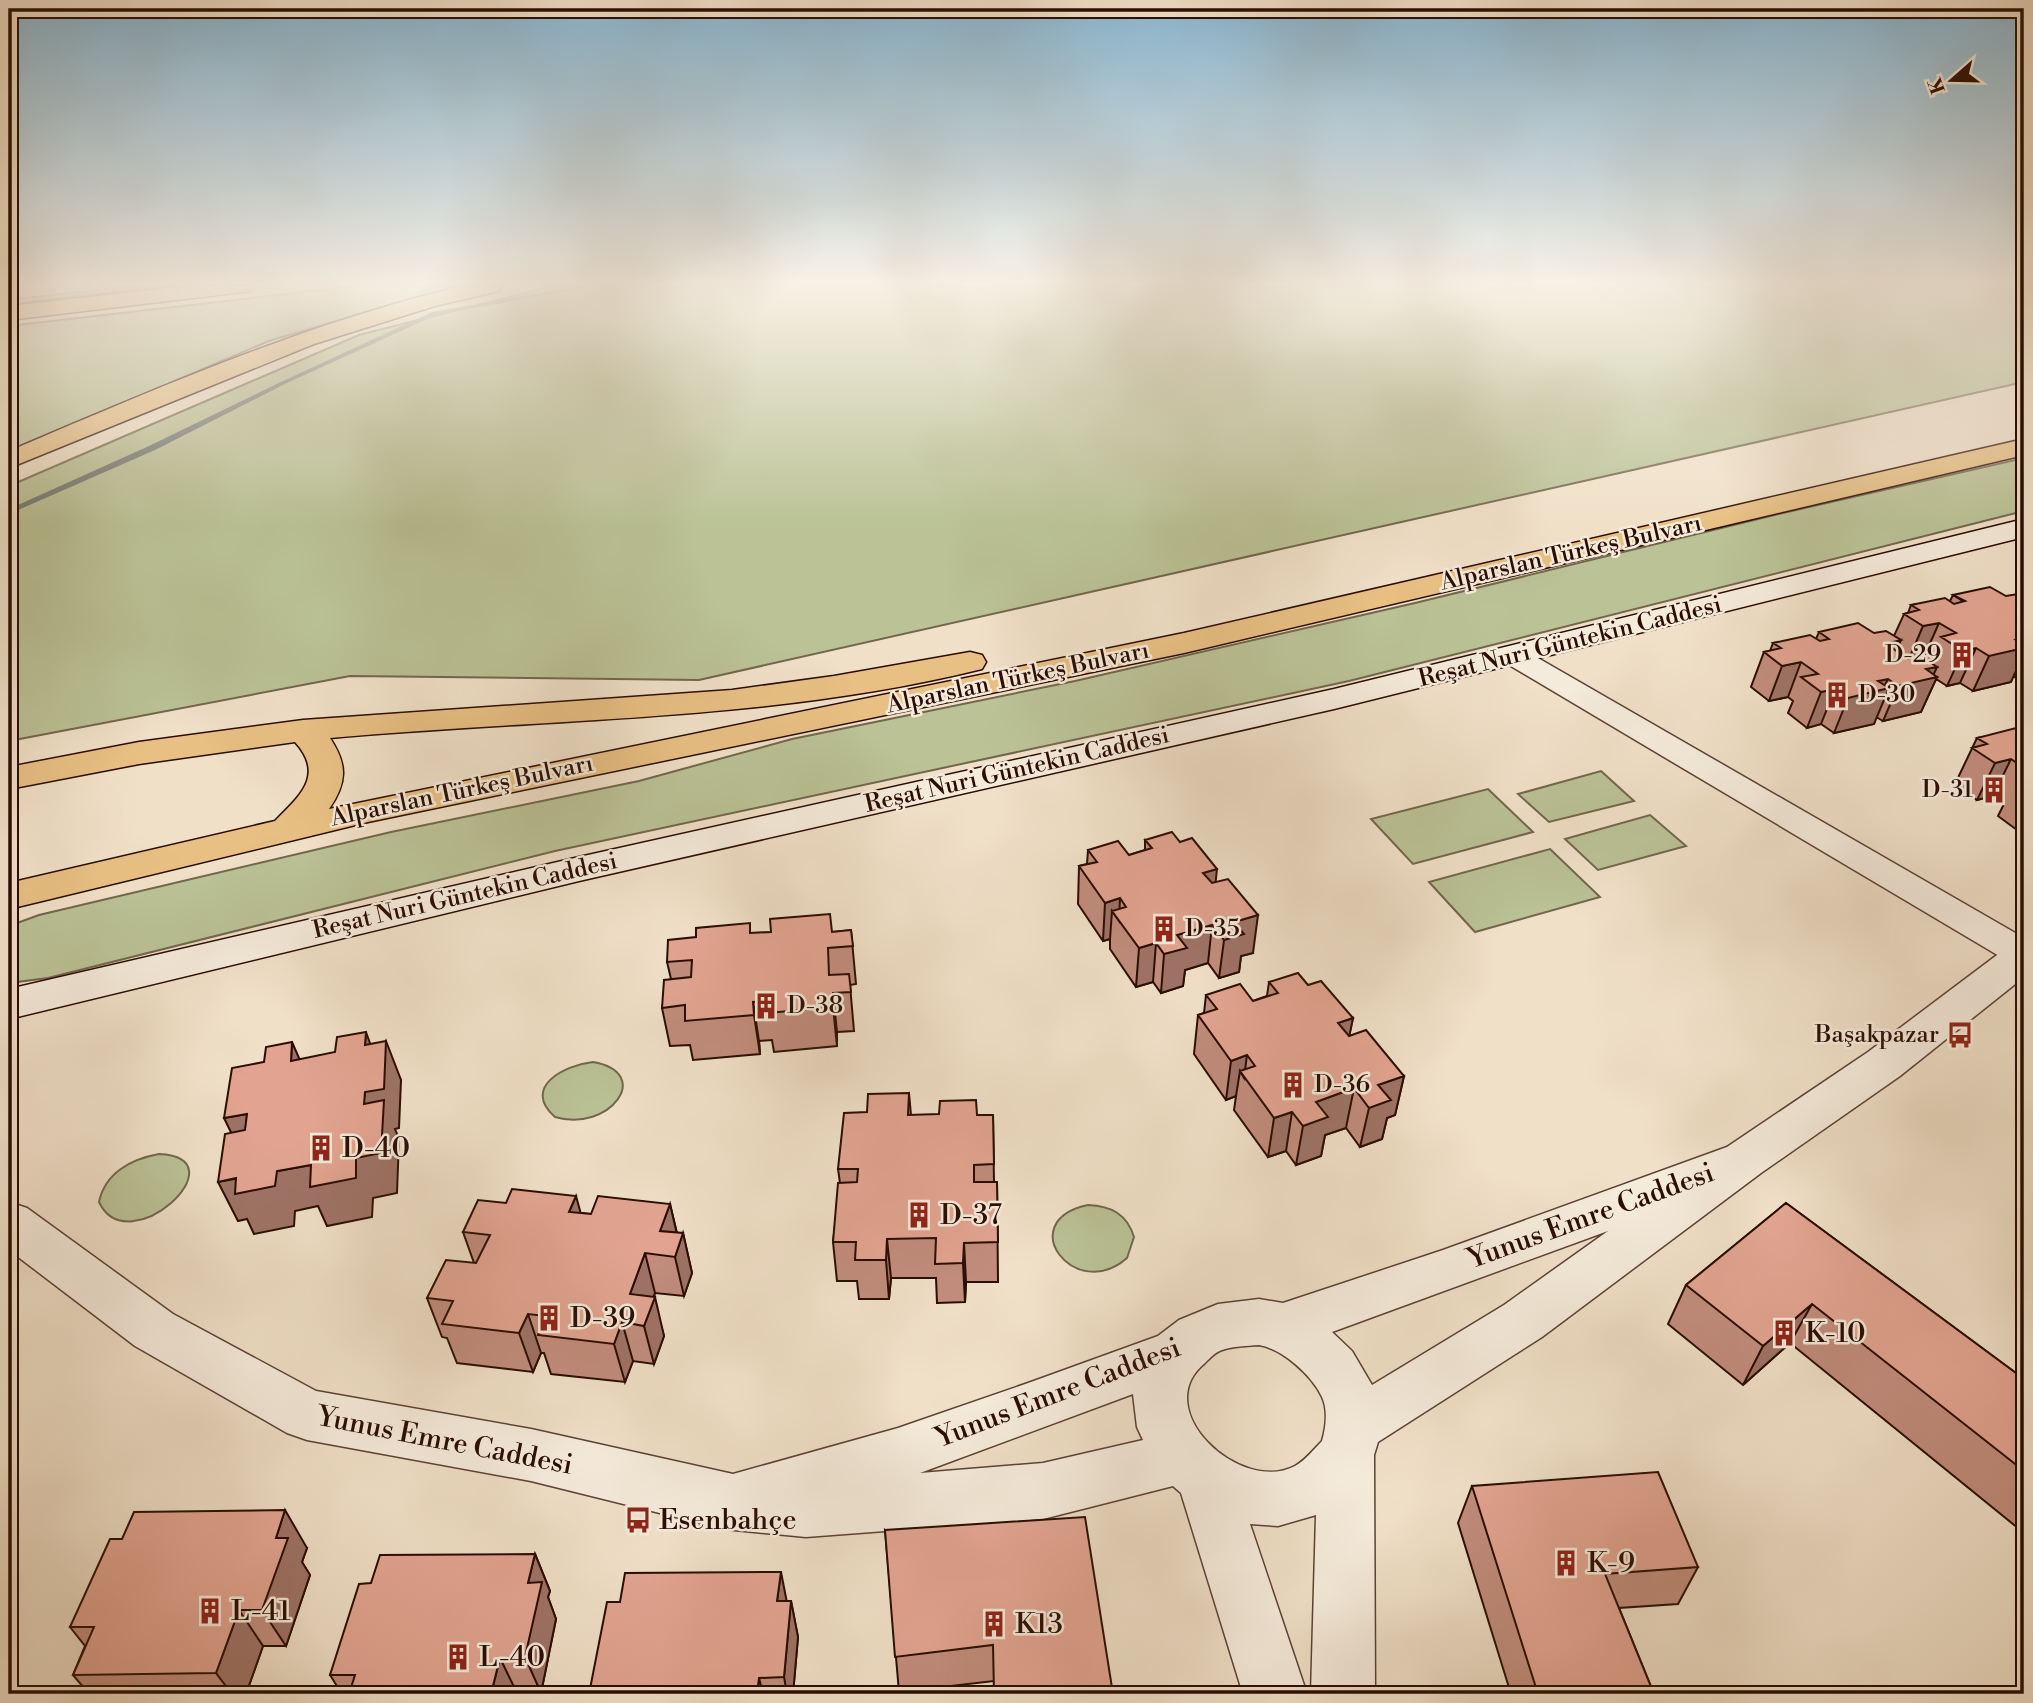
<svg xmlns="http://www.w3.org/2000/svg" width="2033" height="1703" viewBox="0 0 2033 1703" font-family="'Libre Bodoni',serif">
	<style>
		.green { fill: #bac296; stroke: #72674c; stroke-width: 2 }
		.lines { fill: none; stroke-linecap: round; stroke-linejoin: round }
		.stream { fill: #6d766f; fill-rule: evenodd }
		.minor-casing { stroke: #5c4134; stroke-width: 3 }
		.tertiary-casing { stroke: #5c4134; stroke-width: 3 }
		.secondary-casing { stroke: #2a0c02; stroke-width: 3 }
		.primary-casing { stroke: #2a0c02; stroke-width: 3 }
		.motorway-casing { stroke: #2a0c02; stroke-width: 3 }
		.minor { fill: #f5ebdb; fill-rule: evenodd }
		.tertiary { fill: #f5ebdb; fill-rule: evenodd }
		.secondary { fill: #f5ebdb; fill-rule: evenodd }
		.primary { fill: #e8c084; fill-rule: evenodd }
		.motorway { fill: #e8c084; fill-rule: evenodd }
		.wall { fill: #c28d7d; stroke: #2a0c02; stroke-width: 2 }
		.shaded-wall { fill: #9e7366; stroke: #2a0c02; stroke-width: 2 }
		.building { fill: #e2a491; stroke: #2a0c02; stroke-width: 2 }
		.labels { text-anchor: middle; dominant-baseline: central; stroke-width: 5; stroke-linejoin: round; paint-order: stroke }
		.street-label { font-size: 24px; fill: #2a0c02; stroke: #f5ebdb }
		.poi-label { font-size: 24px; fill: #2a0c02; stroke: #f5ebdb; text-anchor: start }
		.near-poi-label { font-size: 28px; fill: #2a0c02; stroke: #f5ebdb; text-anchor: start }
		.near-street-label { font-size: 28px; fill: #2a0c02; stroke: #f5ebdb }
	</style>
	<rect width="100%" height="100%" fill="#f0e0c8"/>
	<filter id="stains"><feTurbulence type="fractalNoise" baseFrequency=".00286" numOctaves="4"/><feColorMatrix values="0 0 0 0 .2 0 0 0 0 .09 0 0 0 0 .02 0 0 0 .5 -.17"/></filter>
	<radialGradient id="worn" r=".72"><stop offset=".6" stop-color="#630" stop-opacity="0"/><stop offset="1" stop-color="#630" stop-opacity=".3"/></radialGradient>
	<!-- green -->
	<path class="green" d="M134 286H163L9 304V300Z
		M355 286H464L420 296 269 341 9 451V326Z
		M552 286H2024V382L699 680 350 676 9 741V486L359 335Z
		M2024 458V511L1349 681 555 851 48 978 9 983V926L39 915 391 832 639 781 792 739 1075 681 1415 603 1783 513Z
		M1601 771 1634 801 1549 822 1518 794Z
		M1488 789 1533 832 1413 864 1371 819Z
		M1650 815 1686 846 1598 870 1565 839Z
		M1550 849 1600 897 1475 932 1429 882Z
		M593 1062C655 1073 609 1133 555 1117 521 1087 565 1065 593 1062Z
		M159 1154C243 1158 128 1264 99 1202 105 1173 131 1159 159 1154Z
		M1088 1205C1111 1206 1127 1214 1134 1237L1127 1258C1075 1304 1012 1221 1088 1205Z"/>
	<g class="lines">
		<!-- stream -->
		<path class="stream" d="M581 286H595L436 315 287 383 155 450 9 514V509L149 446 283 381 432 312Z"/>
		<!-- minor casing -->
		<g class="minor-casing">
			<path id="minor" d="M1514 648 1524 650 2024 938V966L2011 963 1504 662 1500 656 1504 650Z"/>
		</g>
		<!-- tertiary casing -->
		<g class="tertiary-casing">
			<path id="tertiary" d="M2024 942V977L1900 1076 1761 1173 1542 1337 1378 1442 1374 1455 1375 1694H1311L1316 1515 1278 1526 1250 1524 1307 1694H1243L1181 1493 1173 1486 1043 1519 806 1537 724 1529 531 1481 307 1440 287 1433 135 1346 9 1250V1202L27 1208 173 1314 316 1391 531 1429 733 1474 898 1428 1031 1382 1158 1336 1179 1320 1218 1304 1259 1299 1283 1303 1443 1250 1727 1147 1868 1052 2009 946ZM1608 1231 1504 1305 1372 1385 1352 1351 1332 1332ZM1259 1345C1282 1349 1312 1375 1322 1397 1328 1410 1326 1427 1322 1441 1314 1449 1306 1460 1295 1466 1240 1495 1148 1409 1205 1363 1210 1358 1215 1352 1222 1350 1233 1346 1247 1346 1259 1345ZM1133 1394 1137 1427 1143 1440 1043 1463 920 1473Z"/>
		</g>
		<!-- secondary casing -->
		<g class="secondary-casing">
			<path id="secondary" d="M2024 519V537L1334 709 579 881 9 1019V989L579 857 1334 689Z"/>
		</g>
		<!-- primary casing -->
		<g class="primary-casing">
			<path id="primary" d="M2024 439V455L1184 653 368 822 9 909V883L275 821C298 797 326 776 295 742L139 764 9 789V767L139 742 303 720 732 690 834 676 970 652 982 655 986 662 982 669C768 722 547 718 330 738 348 765 347 783 329 809L1184 633Z"/>
		</g>
		<!-- motorway casing -->
		<g class="motorway-casing">
			<path id="motorway" d="M187 286H255L252 291 244 292 9 320V306Z
				M463 286H502L499 291 435 306 314 344 9 468V451C158 388 306 323 463 286Z"/>
		</g>
		<!-- minor -->
		<use href="#minor" class="minor"/>
		<!-- tertiary -->
		<use href="#tertiary" class="tertiary"/>
		<!-- secondary -->
		<use href="#secondary" class="secondary"/>
		<!-- primary -->
		<use href="#primary" class="primary"/>
		<!-- motorway -->
		<use href="#motorway" class="motorway"/>
	</g>
	<!-- wall -->
	<path class="wall" d="M1953 595 2024 640V679L2019 680 2013 676 2011 682 1973 691 1960 683 1947 686 1936 679 1921 712 1883 721 1876 717 1874 724 1834 733 1821 724 1807 728 1788 713 1793 701 1788 697 1769 701 1751 687 1764 652 1770 651 1773 643 1816 639 1819 632 1874 633 1894 636 1904 614 1908 613 1911 605 1950 601Z
		M2024 725V832L2021 833 1998 816 2004 804 1993 796 1977 800 1955 784 1977 738 2021 731Z
		M1145 840 1215 882 1253 953 1241 956 1239 972 1219 978 1208 963 1185 970 1183 986 1161 993 1153 982 1136 987 1110 949V939L1103 941 1078 904 1079 866 1087 864 1088 850 1129 855 1145 850Z
		M851 930 856 984 850 985 854 1031 837 1032V1046L774 1052 772 1040 759 1041 760 1054 693 1060 690 1045 670 1046 662 1008 671 979 667 962 752 933 832 932Z
		M1269 982 1308 985 1353 1018 1349 1036 1404 1076 1395 1115 1387 1118 1382 1139 1360 1147 1346 1128 1325 1135 1321 1156 1296 1165 1286 1151 1268 1157 1234 1110 1236 1096 1226 1100 1194 1054 1198 1015 1204 1013 1206 995 1253 1001 1267 996Z
		M909 1093 911 1115H993L994 1182H997L998 1282H966L965 1302 937 1303 936 1278H891L889 1299H859L857 1281H837L833 1242 840 1183 838 1169 867 1112Z
		M1786 1203 2024 1379V1533L1790 1343 1743 1385 1668 1324 1686 1285Z
		M670 1204 677 1233H683L692 1273 684 1296 655 1293 653 1297 664 1336 654 1364 633 1361 625 1382 551 1374 544 1353H541L533 1372 457 1363 447 1338 442 1337 427 1298 474 1263 463 1232 581 1213 591 1214Z
		M1472 1486 1698 1567 1678 1604 1619 1608 1654 1694H1511L1458 1523Z
		M885 1530 1113 1694 994 1681 899 1692Z
		M122 1539 307 1548 302 1562 310 1575 286 1646H263L246 1694H89L73 1675 85 1646 70 1627Z
		M535 1554 550 1591 548 1597 556 1619 541 1693 517 1694H342L330 1675 371 1583Z
		M787 1601H791L798 1637 793 1694H589Z"/>
	<!-- shaded-wall -->
	<path class="shaded-wall" d="M1939 623 1924 657 1908 661 1923 626Z
		M2024 639 2020 649 2024 648V653L2011 682 1973 691 1989 656 2016 640Z
		M1901 640 1886 675V644Z
		M1976 648 1960 683 1947 686 1963 651Z
		M1801 662 1788 697 1769 701 1782 666Z
		M1937 667 1932 678 1937 677 1921 712 1883 721 1898 686 1926 669Z
		M2024 668V679L2019 680Z
		M1888 679 1883 689 1889 688 1874 724 1834 733 1848 698 1878 681Z
		M1835 689 1821 724 1807 728 1821 692Z
		M2011 759 1993 796 1977 800 1995 763Z
		M1217 869 1213 907 1203 873Z
		M1120 898 1119 921 1112 911 1110 939 1103 941 1105 903Z
		M1258 915 1253 953 1241 956 1239 972 1219 978 1224 940 1234 922Z
		M1212 925 1208 963 1185 970 1183 986 1161 993 1164 954 1177 935Z
		M1156 943 1153 982 1136 987 1139 948Z
		M833 993 837 1032V1046L833 1007Z
		M753 1002 759 1041 760 1054 754 1015Z
		M1353 1018 1345 1057 1338 1023Z
		M366 1032 380 1071 365 1045Z
		M386 1041 401 1080 399 1128 395 1129 399 1139 397 1193 373 1198 372 1217 327 1226 318 1206 295 1211 294 1226 254 1234 247 1219 238 1221 218 1182 311 1165 356 1158 365 1092Z
		M292 1042 309 1081 291 1061Z
		M1247 1055 1244 1078 1240 1071 1236 1096 1226 1100 1231 1061Z
		M1404 1076 1395 1115 1387 1118 1382 1139 1360 1147 1369 1108 1378 1085Z
		M1354 1088 1346 1128 1325 1135 1321 1156 1296 1165 1303 1126 1316 1102Z
		M1292 1112 1286 1151 1268 1157 1274 1118Z
		M247 1114 243 1157 224 1118Z
		M576 1196 587 1236 569 1212Z
		M670 1204 679 1243 660 1231Z
		M683 1233 692 1273 684 1296 675 1257Z
		M887 1239 891 1278 889 1299 886 1260Z
		M964 1243 966 1282 965 1302 963 1263Z
		M645 1253 655 1293 643 1325 630 1294Z
		M655 1297 664 1336 654 1364 644 1326Z
		M1812 1304 1790 1343 1743 1385 1763 1346Z
		M528 1314 541 1353 533 1372 519 1333Z
		M622 1322 633 1361 625 1382 614 1344Z
		M9 1481 15 1490 9 1536Z
		M285 1510 307 1548 302 1562 310 1575 286 1646 262 1610 276 1538Z
		M535 1554 550 1591 548 1597 556 1619 541 1693 525 1657 528 1583Z
		M781 1572 788 1608 777 1601Z
		M791 1601 798 1637 793 1694H787L784 1677Z
		M239 1610 263 1646 246 1694H232L216 1673Z
		M500 1658 517 1693V1694H491Z
		M759 1678 763 1694H757Z"/>
	<!-- building -->
	<path class="building" d="M1990 587 2006 596 2018 594 2024 598V604L2018 606 2024 609V639L2016 640 2024 645V648L1989 656 1976 648 1963 651 1941 637 1956 633 1939 623 1923 626 1904 614 1919 610 1911 605 1945 598 1954 604 1965 601 1953 595Z
		M1858 623 1874 633 1886 631 1901 640 1886 644 1908 659 1921 656 1937 667 1926 669 1937 677 1898 686 1888 679 1878 681 1889 688 1848 698 1835 689 1821 692 1801 677 1818 674 1801 662 1782 666 1764 652 1781 648 1773 643 1810 635 1820 641 1829 639 1819 632Z
		M2016 728 2024 733V768L2011 759 1995 763 1972 748 1987 744 1977 738Z
		M2024 777V784L2017 779Z
		M1172 832 1180 842 1192 838 1217 869 1203 873 1212 883 1228 879 1258 915 1234 922 1244 934 1224 940 1212 925 1177 935 1187 948 1164 954 1156 943 1139 948 1112 911 1126 907 1120 898 1105 903 1079 866 1097 862 1088 850 1118 841 1129 855 1152 848 1145 840Z
		M830 914 832 932 851 930 853 946 828 948 829 975 849 974 851 992 833 993V1007L768 1013V1001L753 1002 754 1015 685 1021V1005L662 1008 664 980 691 977 692 960 667 962 668 940 696 937V928L750 923V933L771 932 770 919Z
		M1298 973 1308 985 1321 981 1353 1018 1338 1023 1349 1036 1366 1030 1404 1076 1378 1085 1391 1100 1369 1108 1354 1088 1316 1102 1328 1117 1303 1126 1292 1112 1274 1118 1240 1071 1255 1066 1247 1055 1231 1061 1198 1015 1217 1009 1206 995 1240 984 1253 1001 1278 993 1269 982Z
		M366 1032 365 1045 386 1041 384 1089 365 1092 364 1104 384 1100 381 1153 356 1158V1178L310 1187 311 1165 277 1171 275 1186 235 1194 236 1178 218 1182 225 1134 245 1130 247 1114 224 1118 232 1068 264 1062 266 1047 292 1042 291 1061 335 1052 337 1037Z
		M909 1093 908 1115 939 1114 940 1101 976 1100 977 1115H993L994 1164 974 1165V1182H997L998 1242 964 1243 963 1263 935 1264 936 1238 887 1239 886 1260H855L856 1242H833L838 1183 857 1182 858 1169H838L844 1113 867 1112 868 1094Z
		M512 1189 576 1196 569 1212 591 1214 598 1196 670 1204 660 1231 683 1233 675 1257 645 1253 630 1294 655 1297 644 1326 622 1322 614 1344 538 1335 546 1316 528 1314 519 1333 442 1324 453 1301 427 1298 446 1260 476 1263 490 1235 463 1232 478 1200 506 1203Z
		M1786 1203 2024 1379V1471L1812 1304 1763 1346 1686 1285Z
		M1658 1472 1698 1567 1605 1574 1654 1694H1538L1472 1486Z
		M285 1510 276 1538H288L262 1610H239L216 1673 73 1675 94 1627H70L110 1539H122L134 1512Z
		M1085 1517 1113 1694H994L993 1645 895 1657 885 1530Z
		M535 1554 528 1583 542 1582 525 1657 500 1658 491 1694H349L355 1675H330L359 1584 371 1583 380 1555Z
		M781 1572 777 1601H791L784 1677 759 1678 757 1694H589L607 1602H620L625 1573Z"/>
	<!-- sky -->
	<linearGradient id="sky" x2="0" y2="1"><stop stop-color="#89b8d4"/><stop offset="0.54" stop-color="#f8f1e6"/><stop offset="1" stop-color="#f8f1e6" stop-opacity="0"/></linearGradient>
	<rect width="2033" height="525" fill="url(#sky)"/>
	<!-- icons -->
	<defs>
		<g id="building-bare" transform="scale(2.1)"><path d="M-4-6H4V6H1V3H-1V6H-4ZM-2.5-4.3h1.7v1.8h-1.7ZM.8-4.3h1.7v1.8H.8ZM-2.5-1h1.7V.8h-1.7ZM.8-1h1.7V.8H.8Z" fill="#8f2418" stroke="#f5ebdb" stroke-width="2.5" paint-order="stroke"/></g>
		<g id="bus-bare" transform="scale(2.1)"><path d="M-5-6H5V4H4V6H2V4H-2V6H-4V4H-5ZM-3.5-4V0h7V-4ZM-3.5 1.2v1.5H-2V1.2ZM2 1.2v1.5H3.5V1.2Z" fill="#8f2418" stroke="#f5ebdb" stroke-width="2.5" paint-order="stroke"/></g>
	</defs>
	<g fill-rule="evenodd">
		<use href="#building-bare" x="1962" y="655"/>
		<use href="#building-bare" x="1837" y="695"/>
		<use href="#building-bare" x="1994" y="790"/>
		<use href="#building-bare" x="1164" y="929"/>
		<use href="#building-bare" x="766" y="1006"/>
		<use href="#bus-bare" x="1960" y="1035"/>
		<use href="#building-bare" x="1293" y="1085"/>
		<use href="#building-bare" x="321" y="1148"/>
		<use href="#building-bare" x="919" y="1215"/>
		<use href="#building-bare" x="549" y="1318"/>
		<use href="#building-bare" x="1784" y="1333"/>
		<use href="#bus-bare" x="638" y="1520"/>
		<use href="#building-bare" x="1566" y="1563"/>
		<use href="#building-bare" x="210" y="1611"/>
		<use href="#building-bare" x="994" y="1624"/>
		<use href="#building-bare" x="458" y="1657"/>
	</g>
	<g class="labels">
		<!-- street labels -->
		<g class="street-label">
			<text transform="translate(1571 553) rotate(-13)">Alparslan Türkeş Bulvarı</text>
			<text transform="translate(1570 642) rotate(-14)">Reşat Nuri Güntekin Caddesi</text>
			<text transform="translate(1018 678) rotate(-12)">Alparslan Türkeş Bulvarı</text>
			<text transform="translate(1017 770) rotate(-13)">Reşat Nuri Güntekin Caddesi</text>
			<text transform="translate(462 791) rotate(-12)">Alparslan Türkeş Bulvarı</text>
			<text transform="translate(465 896) rotate(-13)">Reşat Nuri Güntekin Caddesi</text>
		</g>
		<!-- poi labels -->
		<g class="poi-label">
			<text x="1941" y="655" text-anchor="end">D-29</text>
			<text x="1858" y="695">D-30</text>
			<text x="1973" y="790" text-anchor="end">D-31</text>
			<text x="1185" y="929">D-35</text>
			<text x="787" y="1006">D-38</text>
			<text x="1939" y="1035" text-anchor="end">Başakpazar</text>
			<text x="1314" y="1085">D-36</text>
		</g>
		<!-- near-poi labels -->
		<g class="near-poi-label">
			<text x="342" y="1148">D-40</text>
			<text x="940" y="1215">D-37</text>
			<text x="570" y="1318">D-39</text>
			<text x="1805" y="1333">K-10</text>
			<text x="659" y="1520">Esenbahçe</text>
			<text x="1587" y="1563">K-9</text>
			<text x="231" y="1611">L-41</text>
			<text x="1015" y="1624">K13</text>
			<text x="479" y="1657">L-40</text>
		</g>
		<!-- near-street labels -->
		<g class="near-street-label">
			<text transform="translate(1591 1216) rotate(-20)">Yunus Emre Caddesi</text>
			<text transform="translate(1058 1393) rotate(-21)">Yunus Emre Caddesi</text>
			<text transform="translate(445 1441) rotate(11)">Yunus Emre Caddesi</text>
		</g>
	</g>
	<!-- margin -->
	<rect width="2033" height="1703" fill="none" stroke="#f0e0c8" stroke-width="35"/>
	<rect x="10" y="10" width="2012" height="1682" fill="none" stroke="#2a0c02" stroke-width="3.5"/>
	<rect x="18" y="18" width="1998" height="1668" fill="none" stroke="#2a0c02" stroke-width="2"/>
	<!-- north arrow -->
	<g transform="translate(1952 80) rotate(250)" stroke="#f5ebdb" stroke-width="5" paint-order="stroke">
	<path d="M0-5L12 26L0 18L-12 26Z" fill="#2a0c02"/>
	<text y="-10" font-size="19" font-weight="bold" text-anchor="middle" fill="#2a0c02">K</text>
	</g>
	<rect width="100%" height="100%" filter="url(#stains)"/>
	<rect width="100%" height="100%" fill="url(#worn)"/>
</svg>
